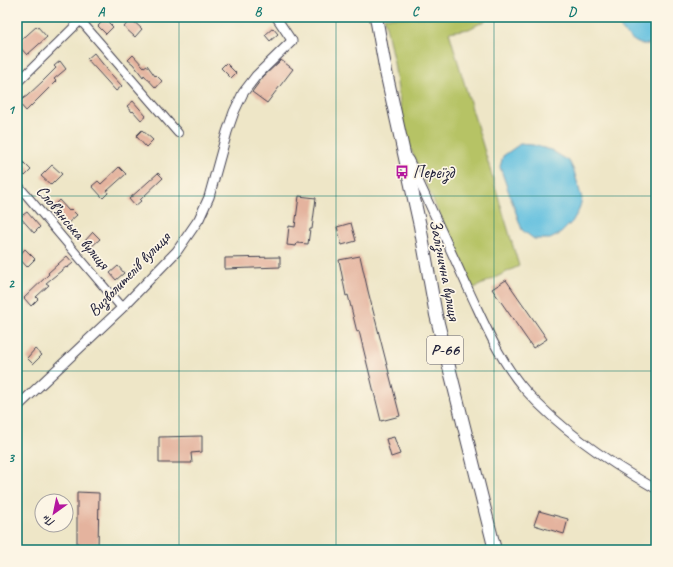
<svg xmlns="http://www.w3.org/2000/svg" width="673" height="567" viewBox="0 0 673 567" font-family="Caveat,sans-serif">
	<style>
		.green { fill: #b6c365; stroke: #6c7250 }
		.water { fill: #61bfdf; stroke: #42708d }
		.building { fill: #e4b39e }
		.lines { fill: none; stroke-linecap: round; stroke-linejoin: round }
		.minor-casing { stroke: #413f50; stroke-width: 10 }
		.tertiary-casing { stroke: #413f50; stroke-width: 11 }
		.primary-casing { stroke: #413f50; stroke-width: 14 }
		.minor { stroke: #fff; stroke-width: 8 }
		.tertiary { stroke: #fff; stroke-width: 9 }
		.primary { stroke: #fff; stroke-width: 12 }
		.grid { fill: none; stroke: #0f766e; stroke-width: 1; stroke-opacity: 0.55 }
		.labels { text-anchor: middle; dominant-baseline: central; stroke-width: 3.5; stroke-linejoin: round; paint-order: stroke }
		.shield { fill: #fcf5e5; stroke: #63616e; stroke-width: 1 }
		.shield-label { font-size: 16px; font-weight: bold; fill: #22223b }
		.poi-label { font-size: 17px; fill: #22223b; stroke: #fcf5e5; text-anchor: start }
		.street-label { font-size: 17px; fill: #22223b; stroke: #fcf5e5 }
		.neatline { fill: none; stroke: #0f766e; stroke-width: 1.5 }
		.grid-label { font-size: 13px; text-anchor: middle; font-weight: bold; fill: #0f766e }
	</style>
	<rect width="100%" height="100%" fill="#fcf5e5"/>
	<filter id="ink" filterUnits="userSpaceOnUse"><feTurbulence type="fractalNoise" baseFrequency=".025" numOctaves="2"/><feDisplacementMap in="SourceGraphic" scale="8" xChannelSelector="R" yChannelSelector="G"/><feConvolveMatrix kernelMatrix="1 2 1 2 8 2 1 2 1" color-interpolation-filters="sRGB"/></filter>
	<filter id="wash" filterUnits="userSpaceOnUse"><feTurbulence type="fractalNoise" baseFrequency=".012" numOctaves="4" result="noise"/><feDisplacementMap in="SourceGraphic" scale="16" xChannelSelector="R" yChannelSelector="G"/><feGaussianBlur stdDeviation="0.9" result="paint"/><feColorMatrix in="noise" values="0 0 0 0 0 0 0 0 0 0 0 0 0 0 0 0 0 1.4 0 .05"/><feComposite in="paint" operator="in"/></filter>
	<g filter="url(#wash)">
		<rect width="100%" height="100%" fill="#eee6c7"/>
		<!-- green -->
		<path class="green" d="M384 17H485V21L469 29 449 32 519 266 472 289 405 136 394 63Z"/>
		<!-- water -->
		<path class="water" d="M613 17H656C656 23 658 33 656 39 655 41 653 42 651 43 636 51 620 27 613 17Z
			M520 144 533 145 551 150 569 161 574 171 582 199 579 210 572 222 560 234 550 239H534L522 230 500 167 503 156Z"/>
		<g id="blocks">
			<!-- building -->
			<path class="building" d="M105 19 113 27 106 34 98 26Z
				M131 19 142 29 135 37 124 27Z
				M37 26 47 37 27 55 17 44Z
				M273 28 278 34 270 41 265 35Z
				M94 53 110 73 122 86 116 91 87 59Z
				M133 55 144 67 147 65 155 76 156 75 162 81 156 88 144 75 143 77 133 64 128 60Z
				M281 60 293 69 267 103 252 92 263 77Z
				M60 61 66 69 54 79 56 81 26 111 18 102 27 96 43 81 56 68 54 66Z
				M226 63 236 73 231 78 221 68Z
				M133 101 146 116 141 120 133 111 132 112 127 106Z
				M142 130 153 140 146 147 136 136Z
				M17 156 31 170 25 176 17 168Z
				M52 165 62 174 51 185 41 176Z
				M119 167 126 174 107 191 108 193 103 198 92 186 98 181 101 184Z
				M158 173 163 178 140 200 141 201 135 206 129 199Z
				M299 196 316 198 312 229H310L308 244 297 243 296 246 287 245 289 226 295 227Z
				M59 200 69 211 71 209 77 215 67 224 52 207Z
				M27 212 40 227 34 233 20 217Z
				M351 223 356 241 342 245 337 227Z
				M93 232 100 239 90 248 84 242Z
				M25 249 35 259 27 267 18 257Z
				M67 256 73 263 67 268 66 267 46 283 49 285 36 297 38 299 31 306 24 298 49 274 48 273Z
				M360 256 368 291 400 416 381 421 359 331 357 332 348 295 346 296 339 260Z
				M280 257V267L225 269V258Z
				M118 266 124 273 116 280 110 273Z
				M506 280 547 339 533 348 492 289Z
				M35 349 42 355 33 364 27 358Z
				M202 436V452L191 453 192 463H159V437Z
				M394 437 400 454 391 457 386 439Z
				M77 492 99 493 98 550H77Z
				M539 511 568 519 564 534 534 525Z"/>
		</g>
	</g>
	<g filter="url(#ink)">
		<use href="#blocks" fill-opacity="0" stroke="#413f50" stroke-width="1"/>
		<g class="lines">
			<!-- minor casing -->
			<g class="minor-casing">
				<path id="minor" d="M276 17 292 41
					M81 21 178 133
					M17 83 83 18
					M409 160C430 205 450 250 471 295 487 329 501 363 526 391 562 431 610 463 656 489
					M17 184 122 308"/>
			</g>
			<!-- tertiary casing -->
			<g class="tertiary-casing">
				<path id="tertiary" d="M17 407 122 308 177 251 199 219 209 197 227 132 234 112 243 93 256 76 292 41"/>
			</g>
			<!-- primary casing -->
			<g class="primary-casing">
				<path id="primary" d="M376 17 386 72 420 226 436 315 495 550"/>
			</g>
			<!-- minor -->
			<use href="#minor" class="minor"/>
			<!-- tertiary -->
			<use href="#tertiary" class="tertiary"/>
			<!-- primary -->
			<use href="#primary" class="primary"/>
		</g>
	</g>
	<!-- grid -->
	<path class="grid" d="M179 17V550M336 17V550M494 17V550M17 196H656M17 371H656"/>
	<!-- icons -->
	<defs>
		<g id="bus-bare" transform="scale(1.08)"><path d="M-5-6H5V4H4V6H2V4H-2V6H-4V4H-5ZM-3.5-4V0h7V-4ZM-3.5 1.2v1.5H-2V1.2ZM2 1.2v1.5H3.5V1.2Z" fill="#b5179e" stroke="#fcf5e5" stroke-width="2.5" paint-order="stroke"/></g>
	</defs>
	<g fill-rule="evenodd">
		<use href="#bus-bare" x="402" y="172"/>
	</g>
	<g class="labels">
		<!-- shield labels -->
		<rect class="shield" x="427" y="336" width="36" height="28" rx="3"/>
		<g class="shield-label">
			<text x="445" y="350">Р-66</text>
		</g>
		<!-- poi labels -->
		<g class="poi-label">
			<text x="413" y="172">Переїзд</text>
		</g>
		<!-- street labels -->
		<g class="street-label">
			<text transform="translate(73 227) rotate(50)">Слов’янська вулиця</text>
			<text transform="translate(445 270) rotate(79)">Залізнична вулиця</text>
			<text transform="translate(129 274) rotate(-46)">Визволителів вулиця</text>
		</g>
	</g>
	<!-- margin -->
	<rect width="673" height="567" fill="none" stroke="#fcf5e5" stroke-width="44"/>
	<!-- north arrow -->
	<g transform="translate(54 513) rotate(213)"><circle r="19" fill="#fcf5e5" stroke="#a5a1a1"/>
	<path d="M0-3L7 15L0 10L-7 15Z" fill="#b5179e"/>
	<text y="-6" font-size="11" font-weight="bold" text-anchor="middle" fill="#22223b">Пн</text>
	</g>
	<rect x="22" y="22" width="629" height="523" class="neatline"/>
	<g class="grid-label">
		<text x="101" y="16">A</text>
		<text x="258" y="16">B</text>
		<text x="415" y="16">C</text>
		<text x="572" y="16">D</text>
		<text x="11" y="114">1</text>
		<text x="11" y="288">2</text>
		<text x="11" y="462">3</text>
	</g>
</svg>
